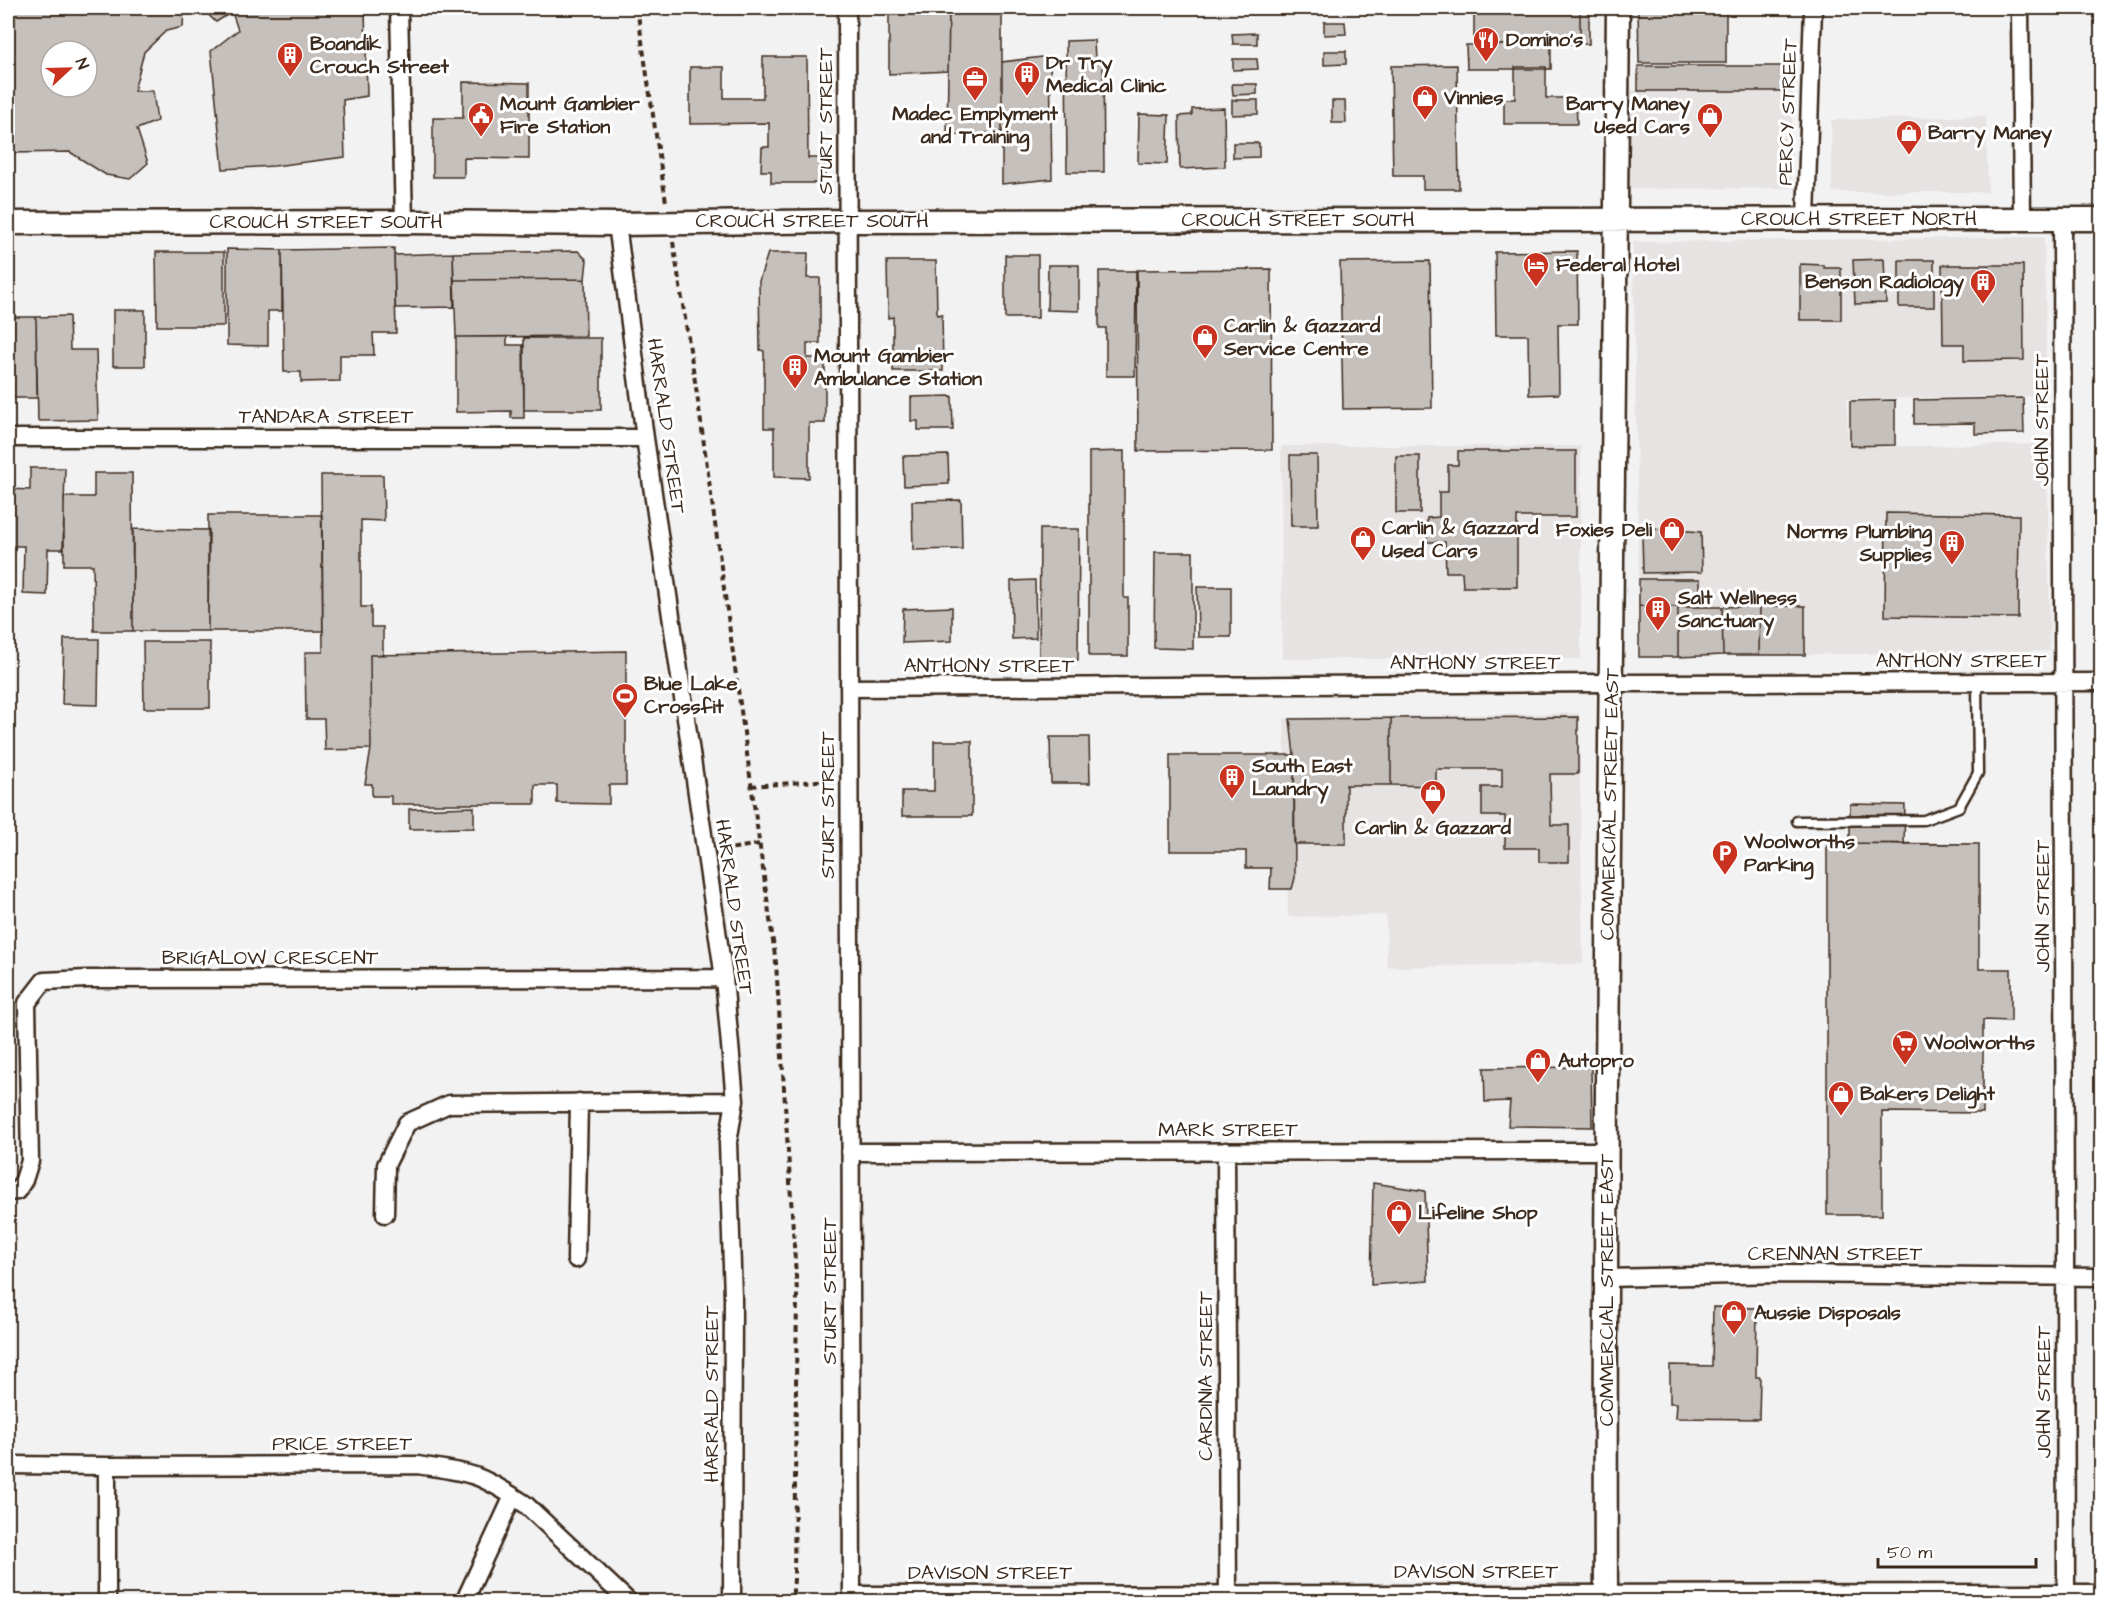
<svg xmlns="http://www.w3.org/2000/svg" width="2109" height="1609" viewBox="0 0 2109 1609" font-family="'Architects Daughter',sans-serif">
	<style>
		.built { fill: #e6e3e2 }
		.building { fill: #c6c0bd; stroke: #3b2a1e; stroke-width: 1.5; fill-rule: evenodd }
		.lines { fill: none; stroke-linecap: round; stroke-linejoin: round }
		.lane-casing { stroke: #3b2a1e; stroke-width: 13 }
		.street-casing { stroke: #3b2a1e; stroke-width: 21 }
		.secondary-casing { stroke: #3b2a1e; stroke-width: 27 }
		.path { stroke: #3b2a1e; stroke-width: 4; stroke-dasharray: 6 4.5; stroke-linecap: butt }
		.lane { stroke: #fff; stroke-width: 8 }
		.street { stroke: #fff; stroke-width: 16 }
		.secondary { stroke: #fff; stroke-width: 22 }
		.labels { text-anchor: middle; dominant-baseline: central; stroke-width: 6; stroke-linejoin: round; paint-order: stroke }
		.poi-label { font-size: 20px; font-weight: bold; fill: #3b2a1e; stroke: #fff; text-anchor: start }
		.street-label { font-size: 20px; fill: #3b2a1e; stroke: #fff }
	</style>
	<rect width="100%" height="100%" fill="#f3f2f2"/>
	<filter id="ink" filterUnits="userSpaceOnUse"><feTurbulence type="fractalNoise" baseFrequency=".0167" numOctaves="2"/><feDisplacementMap in="SourceGraphic" scale="12" xChannelSelector="R" yChannelSelector="G"/><feConvolveMatrix kernelMatrix="1 2 1 2 8 2 1 2 1" color-interpolation-filters="sRGB"/></filter>
	<g filter="url(#ink)">
		<!-- built -->
		<path class="built" d="M1627 90 1793 91 1791 188 1630 189Z
			M1986 116 1988 192H1832L1831 120Z
			M2044 237 2047 396 1847 399 1848 447 2047 444 2050 651 1640 657 1633 242Z
			M1281 446H1581V659H1282Z
			M1579 713 1583 964 1387 967 1386 915 1288 917 1284 718Z"/>
		<!-- building -->
		<path class="building" d="M15 8H184L183 27 166 31 144 52 134 91H153L157 121 137 129 148 163 130 179 106 175 70 152 12 153 8 101V46ZM51 51H87V87H51Z
			M201 8H365L367 96 343 100 345 157 274 166 223 169 211 51 238 30 232 12 216 22Z
			M889 8H949L948 71 889 74Z
			M949 8 1002 9V132L947 136Z
			M1474 8H1580V44L1474 45Z
			M1580 8H1589V44H1580Z
			M1638 8H1726V63H1639Z
			M1324 22H1345L1346 34 1324 35Z
			M1257 33V44H1233L1232 34Z
			M1094 40 1095 60H1103L1104 172H1067L1066 41Z
			M1466 45H1551V69H1467Z
			M1324 51H1346V64L1324 65Z
			M1050 56 1052 179 1002 184V62Z
			M763 57H807L808 158H825V183H771V171H761L762 147H769V123L690 124V67H724V98H763Z
			M1233 59H1257L1258 69 1233 70Z
			M1457 65 1459 189H1423V176H1393L1391 66Z
			M1638 66H1793V91H1638Z
			M1515 67H1546V98H1576L1577 124H1504V99H1515Z
			M463 82 529 83V159L464 158V177H433V118H463Z
			M1232 84H1257V94L1233 95Z
			M1232 100H1258V114L1232 115Z
			M1332 101H1345L1346 123H1332Z
			M1224 108 1225 167 1180 169 1179 116 1192 115V109Z
			M1139 114 1169 115 1167 164 1138 163Z
			M1233 143H1259V157L1233 158Z
			M394 248 396 333H373L374 355H340V381L301 382V372H284L282 250Z
			M227 249 282 250V311H268V346L227 345Z
			M578 251 587 260 585 279 454 280 453 253Z
			M1577 251 1578 324H1558L1559 394 1529 395 1528 335H1496L1495 252Z
			M156 252H224V326H157Z
			M453 253 454 307 395 308 394 255Z
			M768 253H808L807 278H820V343H807V358H825V423H809V478L774 477V428H764V351L760 350 759 281Z
			M1005 255H1038V318H1005Z
			M1884 259 1886 303 1855 304 1853 260Z
			M1899 260H1934V307H1899Z
			M887 261H936L937 315 942 314 943 371H893V317L888 318Z
			M1430 261 1432 408 1343 409 1340 262Z
			M1800 264 1824 265V268H1841V320H1800Z
			M1048 265H1079V311L1047 310Z
			M1942 265H2023L2024 360 1964 361V344H1943Z
			M1271 269 1272 450 1138 451 1137 270Z
			M1099 271H1136L1135 376H1106V328H1099Z
			M585 279 586 336 456 337 454 280Z
			M113 310H145V366H113Z
			M69 316 70 350H96L98 420 38 421 36 317Z
			M8 317H36L37 398H8Z
			M456 337H507V345H523L524 418H511V411L456 412Z
			M524 338H601V410H524Z
			M952 396 953 430H918V421H911V397Z
			M2023 398 2024 433 1975 434V423L1914 424V400Z
			M1895 400V445L1850 446V401Z
			M1124 451V598H1128V656H1089V452Z
			M1458 451H1576V517H1517V587H1463L1462 572H1446L1445 542H1427V518L1439 517V492H1448V465H1458Z
			M948 455 949 484 904 486 903 456Z
			M1290 455H1317L1318 526H1291Z
			M1396 456H1420V513H1396Z
			M30 468H65L63 549H48L47 595 23 594 24 546H9L10 489 30 490Z
			M94 473H132L133 631H94L93 565H64V497H94Z
			M321 475H383L384 521 361 520V607H371V627H383V655H370L371 749 325 750 324 719H306L305 652H323Z
			M961 500 962 549 913 550 912 501Z
			M1886 513 2019 515 2018 618 1885 616Z
			M208 515H322L323 631H208Z
			M1652 528 1701 532 1702 572 1643 573 1642 533Z
			M133 529 209 530 208 631H133Z
			M1040 529H1079L1078 660H1039Z
			M1155 552H1193V649L1154 648Z
			M1639 579H1700V607L1639 606Z
			M1035 580 1036 638 1012 639 1011 581Z
			M1197 587H1231V637H1198Z
			M1639 606 1678 607V657H1639Z
			M1760 606 1759 655H1723L1722 607Z
			M1760 606H1805V655H1759Z
			M952 607V641L902 643 903 609Z
			M1678 607H1722L1723 655 1678 657Z
			M64 639H99L98 705 62 704Z
			M143 642H210V708H144Z
			M626 651V785H609V804L557 803V785H535V804H391V796H372V784H365L371 749 370 655Z
			M1578 717V774H1550L1551 825H1569V862H1539V848H1505V816H1482V787H1502V769H1436V786L1391 785V718Z
			M1391 718V785H1346V844H1294V755L1290 719Z
			M1050 737H1089L1090 783H1051Z
			M934 741H972V816H902V791H934Z
			M1170 755H1294L1295 878 1292 889H1270L1271 868H1246V851H1170Z
			M1850 804 1905 805 1904 844 1850 843Z
			M474 807V828L409 829V809Z
			M1827 843 1979 844V969H2011V1021L1983 1020V1113L1882 1112V1215H1827Z
			M1591 1067 1592 1127 1508 1126 1510 1101 1485 1102 1484 1068Z
			M1373 1183 1425 1191 1428 1281 1371 1285Z
			M1713 1307 1757 1308 1756 1377H1760L1759 1419 1676 1418 1677 1403H1670V1365L1712 1366Z"/>
		<g class="lines">
			<!-- lane casing -->
			<g class="lane-casing">
				<path id="lane" d="M1797 821 1924 820 1959 807 1978 773 1977 682"/>
			</g>
			<!-- street casing -->
			<g class="street-casing">
				<path id="street" d="M399 8 404 222
					M847 8 852 1602
					M2020 8 2022 220
					M1806 218 1813 8
					M2062 219 2066 1593
					M617 224 645 438 724 978 735 1101 728 1142 733 1298 732 1602
					M8 438H645
					M849 688 1611 683 2102 682
					M1226 1151 1228 1602
					M850 1152 1607 1151
					M8 1192 17 1191 24 1180 30 1161 27 1003 44 981 87 979 724 978
					M385 1214 386 1165 407 1123 449 1104 735 1101
					M576 1259 579 1102
					M1606 1278 1781 1274 2102 1277
					M8 1465 107 1466 418 1465C436 1468 457 1470 475 1476 492 1482 510 1494 525 1504L629 1602
					M107 1466V1602
					M852 1595 2102 1593
					M464 1602 513 1496"/>
			</g>
			<!-- secondary casing -->
			<g class="secondary-casing">
				<path id="secondary" d="M8 223 404 222 617 224 848 221 2102 219
					M1606 1602C1604 1070 1613 539 1618 8"/>
			</g>
			<!-- path -->
			<path class="path" d="M637 8 666 202
				M673 242 697 394 776 963 797 1292 794 1579 792 1602
				M751 786 831 780
				M722 850 760 844"/>
			<!-- lane -->
			<use href="#lane" class="lane"/>
			<!-- street -->
			<use href="#street" class="street"/>
			<!-- secondary -->
			<use href="#secondary" class="secondary"/>
		</g>
	</g>
	<!-- icons -->
	<defs>
		<g id="restaurant-pin" transform="scale(1.35)"><path d="M0 17L-7.5 6A9.5 9.5 0 1 1 7.5 6Z" fill="#c8321e" stroke="#fff"/><path d="M-5-6h1v4h1v-4h1v4h1v-4h1v5L-1.5 .5V6h-2V.5L-5-1ZM5-6V6H3V1.5H1.5Q1.5-4 5-6Z" fill="#fff"/></g>
		<g id="building-pin" transform="scale(1.35)"><path d="M0 17L-7.5 6A9.5 9.5 0 1 1 7.5 6Z" fill="#c8321e" stroke="#fff"/><path d="M-4-6H4V6H1V3H-1V6H-4ZM-2.5-4.3h1.7v1.8h-1.7ZM.8-4.3h1.7v1.8H.8ZM-2.5-1h1.7V.8h-1.7ZM.8-1h1.7V.8H.8Z" fill="#fff"/></g>
		<g id="office-pin" transform="scale(1.35)"><path d="M0 17L-7.5 6A9.5 9.5 0 1 1 7.5 6Z" fill="#c8321e" stroke="#fff"/><path d="M-6-3h4V-5.5h4V-3h4V5H-6ZM-1-4.5V-3h2v-1.5ZM-6 0V1H6V0Z" fill="#fff"/></g>
		<g id="shop-pin" transform="scale(1.35)"><path d="M0 17L-7.5 6A9.5 9.5 0 1 1 7.5 6Z" fill="#c8321e" stroke="#fff"/><path d="M-5-2.5h2.3a2.7 3.5 0 0 1 5.4 0H5L5.5 6h-11ZM-1.5-2.5h3a1.5 2.3 0 0 0-3 0Z" fill="#fff"/></g>
		<g id="civic-pin" transform="scale(1.35)"><path d="M0 17L-7.5 6A9.5 9.5 0 1 1 7.5 6Z" fill="#c8321e" stroke="#fff"/><path d="M-.6-6.5H3V-4.5H.6V-3L4-1V1h2V6H-6V1h2V-1L-.6-3ZM-1.2 2.5V6h2.4V2.5Z" fill="#fff"/></g>
		<g id="hotel-pin" transform="scale(1.35)"><path d="M0 17L-7.5 6A9.5 9.5 0 1 1 7.5 6Z" fill="#c8321e" stroke="#fff"/><path d="M-6-4.5h1.5V1H6V5H4.5V3h-9V5H-6ZM-4 0a1.8 1.8 0 1 1 3.6 0ZM.5 0V-2.5h3Q6-2.5 6 0Z" fill="#fff"/></g>
		<g id="stadium-pin" transform="scale(1.35)"><path d="M0 17L-7.5 6A9.5 9.5 0 1 1 7.5 6Z" fill="#c8321e" stroke="#fff"/><path d="M0-5a6.5 5 0 1 0 0 10a6.5 5 0 1 0 0-10ZM-3.5-1.8h7v3.6h-7Z" fill="#fff"/></g>
		<g id="parking-pin" transform="scale(1.35)"><path d="M0 17L-7.5 6A9.5 9.5 0 1 1 7.5 6Z" fill="#c8321e" stroke="#fff"/><path d="M-3.5-5.5H1a3.5 3.5 0 0 1 0 7H-1V5.5H-3.5ZM-1-3.4V-.6H.8a1.4 1.4 0 0 0 0-2.8Z" fill="#fff"/></g>
		<g id="supermarket-pin" transform="scale(1.35)"><path d="M0 17L-7.5 6A9.5 9.5 0 1 1 7.5 6Z" fill="#c8321e" stroke="#fff"/><path d="M-6-5.5h2.5l.6 2H6L4.5 2H-2.5L-4.4-4H-6ZM-1.5 3.2a1.3 1.3 0 1 0 .1 0ZM3 3.2a1.3 1.3 0 1 0 .1 0Z" fill="#fff"/></g>
	</defs>
	<g fill-rule="evenodd">
		<use href="#restaurant-pin" x="1486" y="40"/>
		<use href="#building-pin" x="290" y="55"/>
		<use href="#building-pin" x="1027" y="74"/>
		<use href="#office-pin" x="975" y="79"/>
		<use href="#shop-pin" x="1425" y="98"/>
		<use href="#civic-pin" x="481" y="115"/>
		<use href="#shop-pin" x="1710" y="116"/>
		<use href="#shop-pin" x="1909" y="133"/>
		<use href="#hotel-pin" x="1536" y="265"/>
		<use href="#building-pin" x="1983" y="282"/>
		<use href="#shop-pin" x="1205" y="337"/>
		<use href="#building-pin" x="795" y="367"/>
		<use href="#shop-pin" x="1672" y="530"/>
		<use href="#shop-pin" x="1363" y="539"/>
		<use href="#building-pin" x="1952" y="543"/>
		<use href="#building-pin" x="1658" y="609"/>
		<use href="#stadium-pin" x="625" y="696"/>
		<use href="#building-pin" x="1232" y="777"/>
		<use href="#shop-pin" x="1433" y="793"/>
		<use href="#parking-pin" x="1725" y="853"/>
		<use href="#supermarket-pin" x="1905" y="1043"/>
		<use href="#shop-pin" x="1538" y="1061"/>
		<use href="#shop-pin" x="1841" y="1094"/>
		<use href="#shop-pin" x="1399" y="1213"/>
		<use href="#shop-pin" x="1734" y="1313"/>
	</g>
	<g class="labels">
		<!-- poi labels -->
		<g class="poi-label">
			<text x="1506" y="40">Domino's</text>
			<text x="310" y="44">Boandik<tspan x="310" dy="23">Crouch Street</tspan></text>
			<text x="1046" y="63">Dr Try<tspan x="1046" dy="23">Medical Clinic</tspan></text>
			<text x="1444" y="98">Vinnies</text>
			<text x="500" y="104">Mount Gambier<tspan x="500" dy="23">Fire Station</tspan></text>
			<text x="1690" y="104" text-anchor="end">Barry Maney<tspan x="1690" dy="23">Used Cars</tspan></text>
			<text x="975" y="114" text-anchor="middle">Madec Emplyment<tspan x="975" dy="23">and Training</tspan></text>
			<text x="1928" y="133">Barry Maney</text>
			<text x="1556" y="265">Federal Hotel</text>
			<text x="1964" y="282" text-anchor="end">Benson Radiology</text>
			<text x="1224" y="326">Carlin &amp; Gazzard<tspan x="1224" dy="23">Service Centre</tspan></text>
			<text x="814" y="356">Mount Gambier<tspan x="814" dy="23">Ambulance Station</tspan></text>
			<text x="1382" y="528">Carlin &amp; Gazzard<tspan x="1382" dy="23">Used Cars</tspan></text>
			<text x="1652" y="530" text-anchor="end">Foxies Deli</text>
			<text x="1932" y="532" text-anchor="end">Norms Plumbing<tspan x="1932" dy="23">Supplies</tspan></text>
			<text x="1678" y="598">Salt Wellness<tspan x="1678" dy="23">Sanctuary</tspan></text>
			<text x="644" y="684">Blue Lake<tspan x="644" dy="23">Crossfit</tspan></text>
			<text x="1252" y="766">South East<tspan x="1252" dy="23">Laundry</tspan></text>
			<text x="1433" y="828" text-anchor="middle">Carlin &amp; Gazzard</text>
			<text x="1744" y="842">Woolworths<tspan x="1744" dy="23">Parking</tspan></text>
			<text x="1924" y="1043">Woolworths</text>
			<text x="1558" y="1061">Autopro</text>
			<text x="1860" y="1094">Bakers Delight</text>
			<text x="1418" y="1213">Lifeline Shop</text>
			<text x="1754" y="1313">Aussie Disposals</text>
		</g>
		<!-- street labels -->
		<g class="street-label">
			<text transform="translate(1788 112) rotate(-88)">PERCY STREET</text>
			<text transform="translate(826 121) rotate(-90)">STURT STREET</text>
			<text x="1859" y="219">CROUCH STREET NORTH</text>
			<text x="1298" y="220">CROUCH STREET SOUTH</text>
			<text x="812" y="221">CROUCH STREET SOUTH</text>
			<text x="326" y="222">CROUCH STREET SOUTH</text>
			<text x="326" y="417">TANDARA STREET</text>
			<text transform="translate(2042 420) rotate(-90)">JOHN STREET</text>
			<text transform="translate(666 426) rotate(82)">HARRALD STREET</text>
			<text x="1961" y="661">ANTHONY STREET</text>
			<text x="1475" y="663">ANTHONY STREET</text>
			<text x="989" y="666">ANTHONY STREET</text>
			<text transform="translate(1610 804) rotate(-89)">COMMERCIAL STREET EAST</text>
			<text transform="translate(828 805) rotate(-90)">STURT STREET</text>
			<text transform="translate(2043 906) rotate(-90)">JOHN STREET</text>
			<text transform="translate(734 907) rotate(82)">HARRALD STREET</text>
			<text x="270" y="958">BRIGALOW CRESCENT</text>
			<text x="1228" y="1130">MARK STREET</text>
			<text x="1835" y="1254">CRENNAN STREET</text>
			<text transform="translate(1607 1290) rotate(-90)">COMMERCIAL STREET EAST</text>
			<text transform="translate(830 1291) rotate(-90)">STURT STREET</text>
			<text transform="translate(1206 1376) rotate(-90)">CARDINIA STREET</text>
			<text transform="translate(2044 1392) rotate(-90)">JOHN STREET</text>
			<text transform="translate(712 1394) rotate(-90)">HARRALD STREET</text>
			<text x="342" y="1444">PRICE STREET</text>
			<text x="1476" y="1572">DAVISON STREET</text>
			<text x="990" y="1573">DAVISON STREET</text>
		</g>
	</g>
	<!-- margin -->
	<rect width="2109" height="1609" fill="none" stroke="#fff" stroke-width="30"/>
	<rect x="15" y="15" width="2079" height="1579" fill="none" stroke="#3b2a1e" stroke-width="2" filter="url(#ink)"/>
	<!-- north arrow -->
	<g transform="translate(69 69) rotate(68)"><circle r="28" fill="#ffffff" stroke="#b1aaa5" stroke-width="1.5"/>
	<path d="M0-4.5L10 22L0 15L-10 22Z" fill="#c8321e"/>
	<text y="-9" font-size="16" font-weight="bold" text-anchor="middle" fill="#3b2a1e">N</text>
	</g>
	<!-- scale -->
	<path d="M1878 1558v9h158v-9" fill="none" stroke="#3b2a1e" stroke-width="3"/>
	<text x="1887" y="1558" font-size="18" fill="#3b2a1e" stroke="#ffffff" stroke-width="4.5" paint-order="stroke">50 m</text>
</svg>
